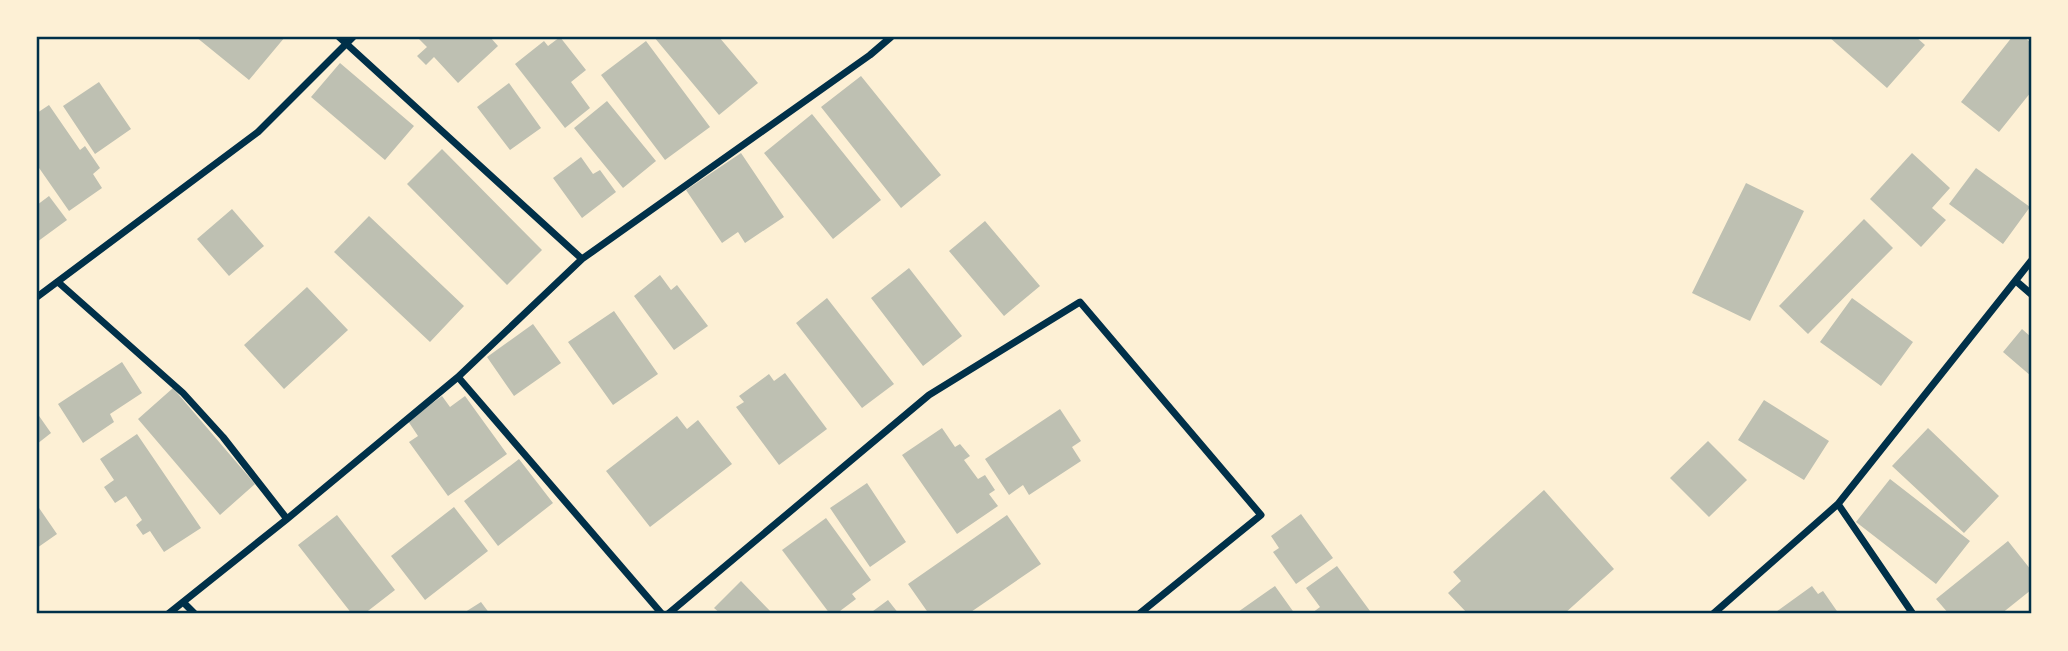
<svg xmlns="http://www.w3.org/2000/svg" width="2068" height="651" viewBox="0 0 2068 651" font-family="'Noto Sans',sans-serif">
	<style>
		.building { fill: #bec0b2 }
		.lines { fill: none; stroke-linecap: round; stroke-linejoin: round }
		.minor { stroke: #003049; stroke-width: 7 }
		.neatline { fill: none; stroke: #003049; stroke-width: 2.5 }
	</style>
	<rect width="100%" height="100%" fill="#fdf0d5"/>
	<!-- building -->
	<path class="building" d="M196 37H285L249 80Z
		M417 37H490L498 46 458 83 434 57 426 65 417 56 427 47Z
		M560 37 586 70 571 82 590 108 565 128 515 64 544 41 548 46Z
		M654 37H719L758 83 719 115Z
		M1829 37H1916L1925 45 1887 88Z
		M2012 37H2024L2031 43V92L1999 132 1961 102Z
		M646 41 710 127 665 160 601 75Z
		M340 63 414 126 385 160 311 97Z
		M861 76 941 175 901 208 821 107Z
		M99 82 131 129 95 154 63 106Z
		M509 83 541 128 510 150 477 107Z
		M607 101 656 161 623 188 574 128Z
		M49 105 80 150 85 146 100 168 93 174 102 188 69 211 37 165V113Z
		M812 114 881 200 833 239 764 153Z
		M442 149 542 250 507 285 407 184Z
		M741 153 784 217 745 243 738 232 722 243 686 190Z
		M1912 153 1950 188 1932 208 1946 220 1921 247 1870 199Z
		M581 157 593 174 600 170 616 192 582 218 553 178Z
		M1976 168 2030 207 2003 244 1949 204Z
		M1746 183 1804 211 1750 321 1692 293Z
		M49 196 67 220 37 242V205Z
		M232 209 264 246 229 276 197 239Z
		M369 216 464 306 430 342 334 252Z
		M1864 219 1893 248 1808 334 1779 306Z
		M985 221 1040 286 1004 316 949 251Z
		M909 268 962 336 923 366 871 298Z
		M660 275 671 290 677 285 708 326 674 350 634 296Z
		M307 287 348 330 284 389 244 345Z
		M827 298 894 384 862 408 796 323Z
		M1852 298 1913 342 1881 386 1820 342Z
		M614 311 658 374 613 405 568 342Z
		M533 324 561 363 514 396 487 357Z
		M2022 329 2031 337V376L2003 352Z
		M122 362 142 393 110 414 114 422 83 443 58 404Z
		M785 373 827 429 779 465 736 407 744 402 739 396 769 374 774 381Z
		M173 388 255 484 220 515 138 419Z
		M442 396 450 407 465 396 507 454 448 496 409 442 418 436 408 421Z
		M1764 400 1829 441 1804 480 1738 440Z
		M1060 409 1081 441 1072 447 1081 461 1029 495 1023 485 1009 495 985 459Z
		M37 413 51 433 37 444Z
		M677 416 687 429 698 420 732 464 650 527 606 471Z
		M942 428 955 447 960 444 970 456 964 460 978 479 985 475 995 490 989 494 998 506 957 534 902 455Z
		M1928 428 1999 496 1964 533 1892 466Z
		M137 434 201 528 164 552 150 531 143 535 136 525 142 520 126 496 115 503 104 487 114 480 100 459Z
		M1708 441 1747 480 1709 517 1670 478Z
		M519 459 553 503 498 546 464 501Z
		M1890 479 1970 541 1936 584 1856 522Z
		M867 483 906 542 870 567 830 508Z
		M1544 490 1614 569 1564 614H1468L1448 593 1461 581 1453 572Z
		M37 505 57 534 37 548Z
		M454 507 488 551 425 600 391 556Z
		M1301 514 1333 558 1296 584 1273 552 1279 548 1271 536Z
		M337 515 395 590 364 614H352L298 545Z
		M1007 515 1041 564 968 614H929L908 584Z
		M826 518 871 580 852 594 856 599 836 614H830L782 550Z
		M2008 541 2031 570V590L2001 614H1949L1936 599Z
		M1337 566 1370 611 1365 614 1312 613 1320 607 1306 588Z
		M741 581 773 614H721L714 608Z
		M1275 586 1295 614H1235Z
		M1812 586 1818 594 1823 591 1839 614H1773Z
		M888 600 899 614H869Z
		M481 602 490 614H462Z"/>
	<g class="lines">
		<!-- minor -->
		<path class="minor" d="M339 37 582 259
			M2016 281 2031 294
			M58 282 183 393 223 437 287 519
			M37 297 258 132 353 37
			M458 377 662 614
			M1838 504 1913 614
			M184 603 195 614
			M168 614 287 519 458 377 582 259 870 55 891 37
			M668 614 929 395 1080 302 1261 515 1139 614
			M1713 614 1838 504 2031 261"/>
	</g>
	<!-- border -->
	<rect width="2068" height="651" fill="none" stroke="#fdf0d5" stroke-width="77"/>
	<rect x="38" y="38" width="1992" height="574" class="neatline"/>
</svg>
